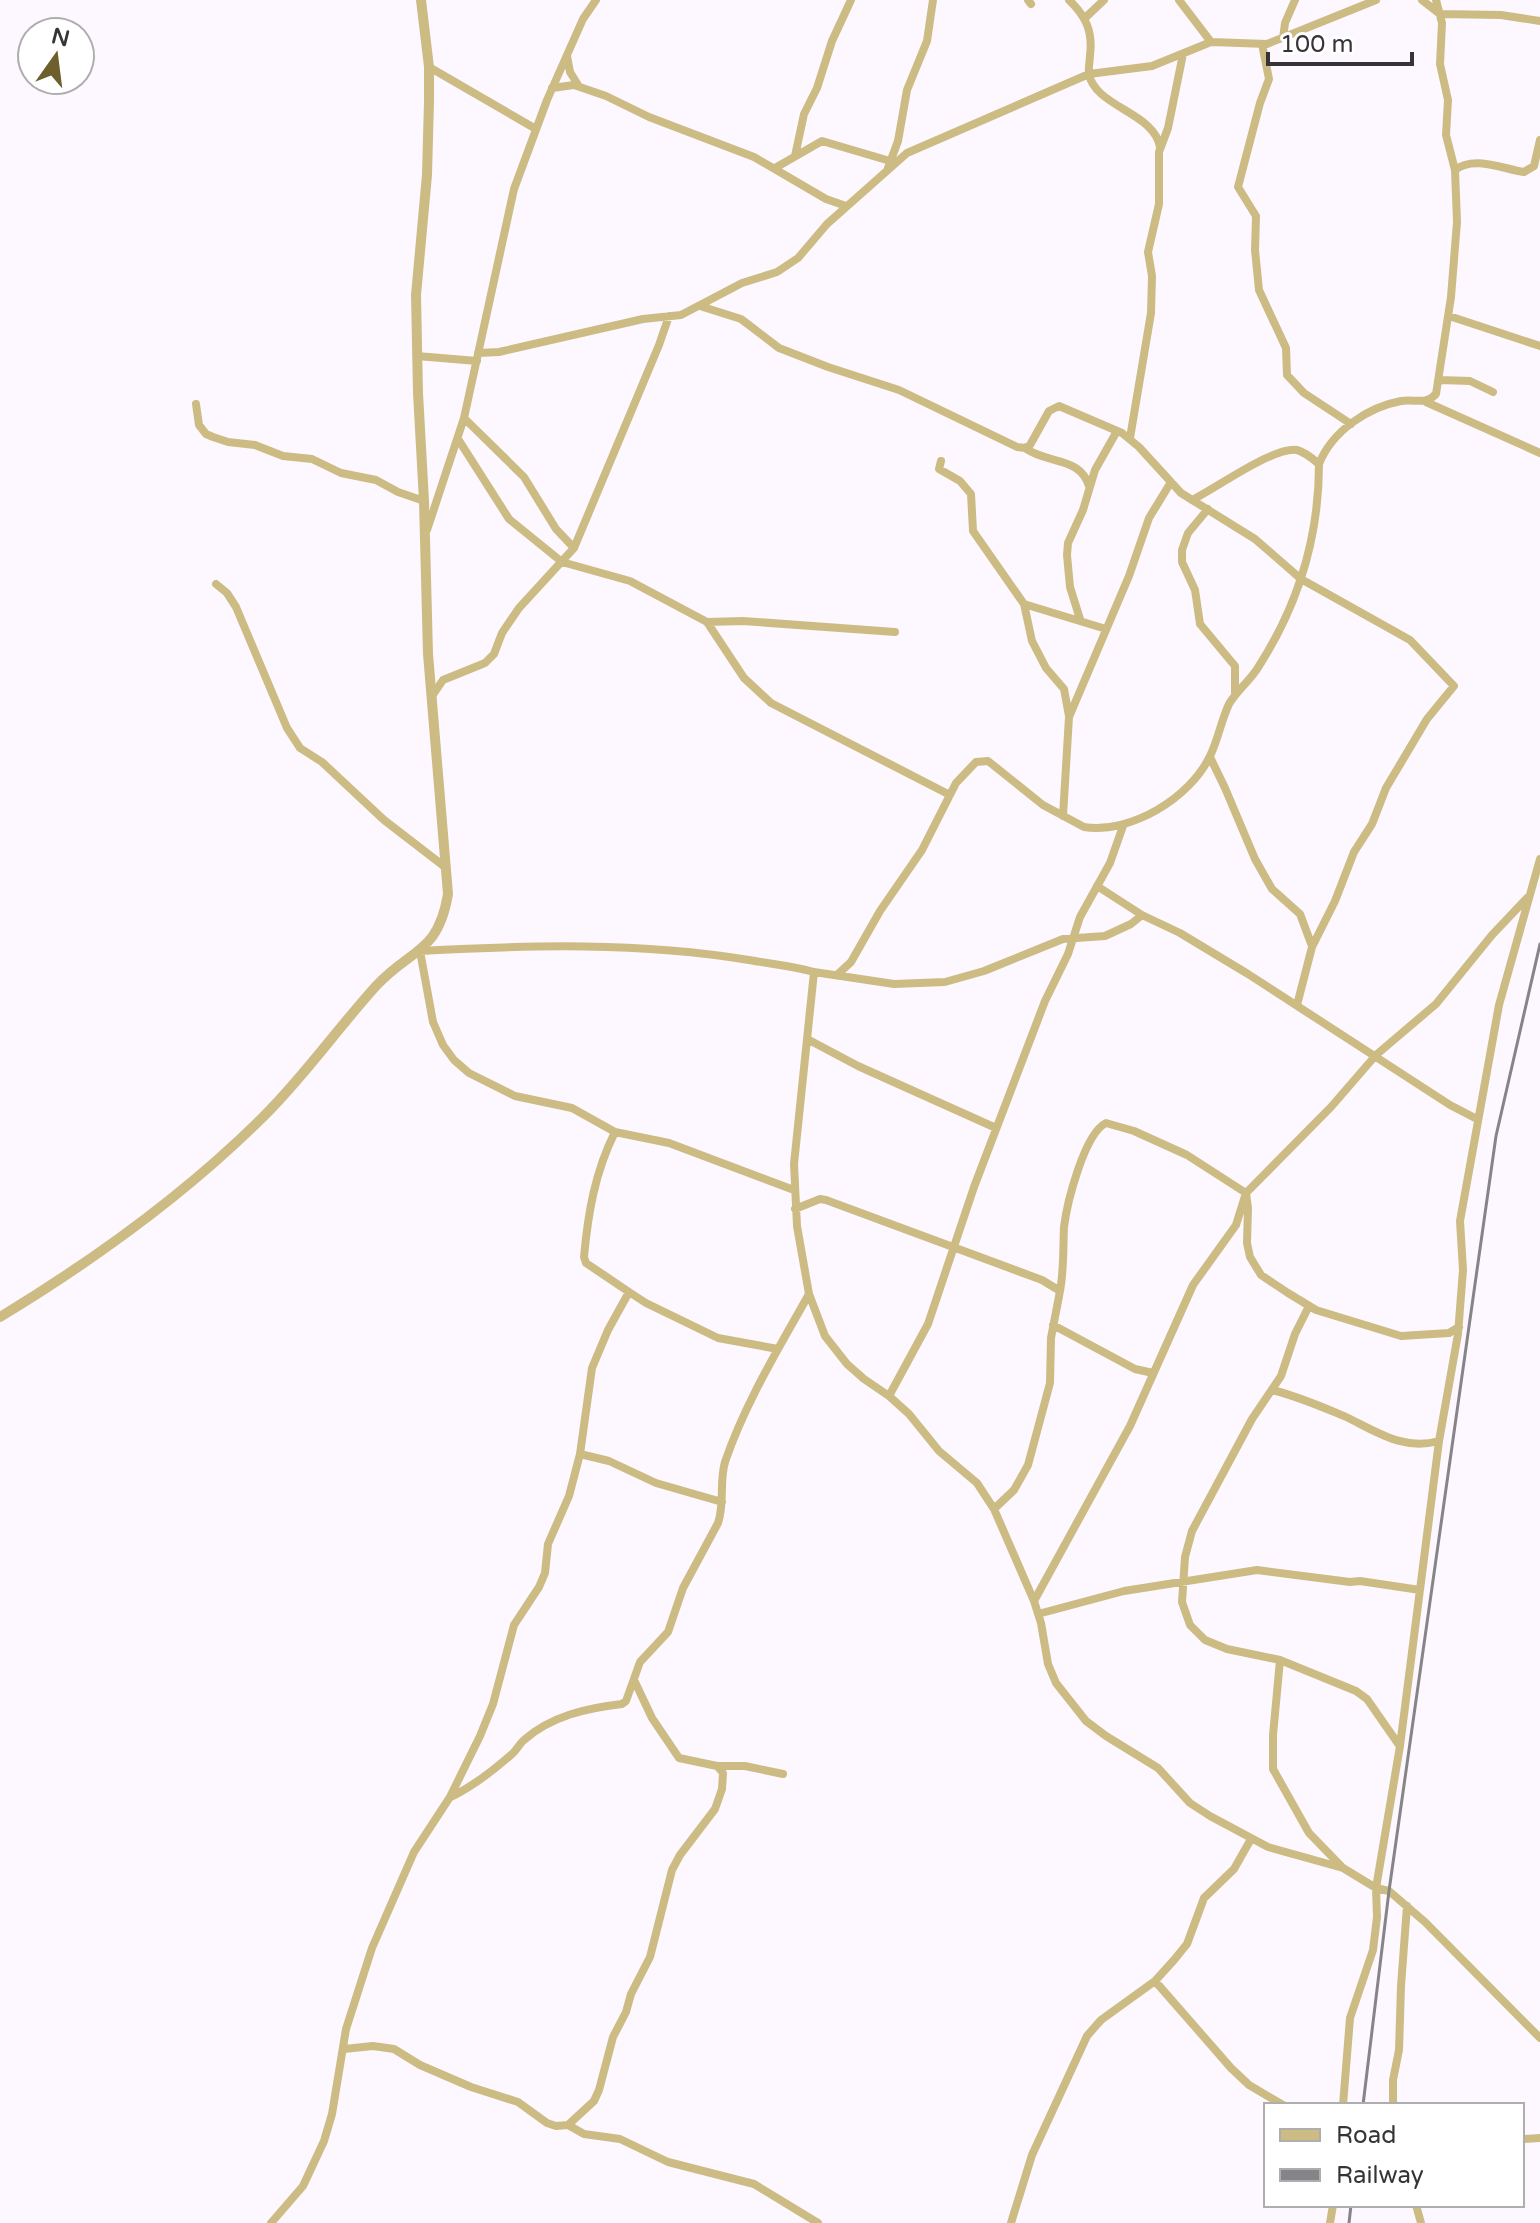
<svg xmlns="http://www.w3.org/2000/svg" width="1540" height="2223" viewBox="0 0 1540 2223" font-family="'Varela Round',sans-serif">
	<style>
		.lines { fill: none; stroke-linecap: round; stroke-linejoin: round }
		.minor { stroke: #ccbc84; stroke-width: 8 }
		.tertiary { stroke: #ccbc84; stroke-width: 10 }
		.rail { stroke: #878489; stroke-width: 3 }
	</style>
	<rect width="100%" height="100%" fill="#fdf8ff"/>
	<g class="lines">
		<!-- minor -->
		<path class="minor" d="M1028 0 1031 4
			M1069 0C1086 16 1093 32 1090 55 1090 60 1088 69 1089 74 1095 107 1154 112 1160 147
			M1179 0 1211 42
			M1422 0 1440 14 1501 15 1540 21
			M1085 18 1104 0
			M1283 38 1285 23 1295 0
			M1262 44 1269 79 1260 103 1238 187 1256 216 1255 250 1259 290 1286 348 1287 375 1304 393 1351 424
			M567 56 570 72 578 85
			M429 67 536 129
			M552 88 574 85 606 96 649 117 754 157 826 199 846 206
			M795 156 804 114 817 88 832 41 851 0
			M775 168 822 141 890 161
			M888 168 898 141 907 90 927 41 933 0
			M1455 170C1474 155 1503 169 1524 172L1534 166 1540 140
			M700 306 741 319 779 348 828 367 899 390 1017 447 1025 448 1030 445 1049 411 1059 406 1122 433 1139 447 1181 493 1255 539 1301 579 1410 640 1454 686 1427 719 1386 788 1372 824 1354 852 1335 901 1312 947 1297 1005
			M1449 316 1540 346
			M478 353 499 352 643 319 681 315 742 283 777 272 798 258 827 224 907 153 1089 74 1152 66 1211 42 1267 44 1376 0
			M417 356 477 361
			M1440 380 1470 381 1493 392
			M1426 402 1540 453
			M196 404 199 425 206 434 213 437 228 442 255 445 283 456 312 459 341 473 376 480 398 492 424 501
			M464 418 524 477 556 529 574 548
			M1130 438 1151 313 1152 276 1148 252 1159 204V152L1168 128 1183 54
			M458 439 509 519 562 562 630 581 707 622 743 621 895 632
			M1025 448C1046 464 1080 456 1089 486
			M941 461 939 469 960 481 971 494 973 531 1024 604 1032 641 1046 668 1064 689 1069 716
			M1192 500C1215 489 1274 446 1297 450 1305 452 1313 459 1319 464
			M1208 509 1188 533 1182 550V562L1195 590 1200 624 1235 666V694
			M427 530 464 418 514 189 547 100 583 19 596 0
			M216 584 227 593 236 607 287 728 300 748 322 762 384 820 445 867
			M1024 604 1106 629
			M1080 619 1070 587 1067 555 1068 543 1083 510 1095 470 1117 431
			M707 622 744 678 771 703 950 795
			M432 696 443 680 485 663 494 654 502 633 519 608 574 548 659 345 669 316
			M1210 757 1225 788 1255 859 1272 889 1300 914 1312 946
			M1063 816 1069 717 1129 576 1149 518 1171 482
			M1097 886 1142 915 1180 933 1248 974 1450 1105 1477 1119
			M814 972 894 984 945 982 984 971 1063 939 1105 936 1131 924 1142 915
			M837 975 851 962 880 911 922 850 956 783 976 762 988 761 1043 805 1084 827C1131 834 1190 798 1210 756 1218 740 1221 721 1229 704 1237 690 1251 680 1259 666 1298 605 1319 536 1319 464 1332 431 1368 407 1401 401 1415 399 1426 405 1436 394L1451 297 1457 222 1455 170 1446 135 1448 100 1440 64 1442 23 1436 0
			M809 1040 858 1066 996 1128
			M794 1190 669 1143 615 1132 572 1108 515 1096 469 1073 454 1060 443 1045 433 1022 420 951C530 945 639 942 749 960 771 964 793 966 814 972L794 1164 797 1226 809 1294 825 1336 847 1364 864 1379 889 1396 909 1414 939 1451 977 1483 994 1509 1034 1601 1041 1623 1048 1664 1056 1683 1086 1721 1106 1736 1158 1768 1190 1803 1210 1816 1268 1847 1343 1868 1376 1888 1389 1891 1425 1922 1540 2038
			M795 1209 820 1199 826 1200 1042 1280 1060 1291 1051 1338 1050 1383 1028 1465 1014 1490 994 1509
			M1060 1291C1064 1270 1063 1249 1064 1227 1067 1203 1084 1134 1106 1123L1134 1131 1187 1155 1246 1193 1248 1208 1247 1243 1250 1257 1261 1275 1288 1293 1316 1310 1401 1336 1449 1333 1459 1327
			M629 1292 646 1303 718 1338 778 1349
			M1309 1306 1295 1334 1281 1376 1252 1419 1192 1531 1185 1557 1182 1602 1190 1625 1205 1640 1227 1649 1280 1660 1356 1691 1367 1699 1399 1745
			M1053 1325 1135 1369 1153 1373
			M1272 1390C1297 1396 1320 1406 1344 1416 1376 1431 1402 1451 1439 1441
			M889 1396 928 1324 974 1187 1045 1001 1068 954 1080 917 1110 863 1123 826
			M580 1454 592 1368 608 1330 629 1292 586 1263 584 1257C588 1213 595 1172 615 1132
			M1034 1601 1130 1426 1193 1285 1236 1225 1246 1193 1331 1107 1376 1055 1436 1004 1492 935 1527 898
			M1038 1614 1124 1591 1257 1570 1350 1582 1360 1581 1420 1590
			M1280 1660 1273 1735V1769L1309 1833 1342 1867
			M635 1682 652 1718 679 1758 717 1766H745L783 1774
			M451 1797C473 1786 494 1770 512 1754 517 1750 519 1744 524 1740 551 1716 587 1708 622 1704L626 1701 640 1662 668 1632 683 1588 718 1523C725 1503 719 1482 725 1462 745 1403 779 1348 809 1294
			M1155 1981 1231 2068 1249 2085 1283 2105
			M344 2049 373 2046 394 2049 420 2065 471 2087 518 2102 547 2123 556 2126 568 2125 594 2101 599 2090 613 2037 626 2012 631 1994 650 1957 672 1870 680 1855 715 1809 722 1789 723 1773 717 1766
			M1343 2105 1350 2018 1373 1950 1377 1917 1376 1888 1400 1746 1439 1441 1458 1334 1463 1270 1460 1221 1499 1005 1540 859
			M1393 2105V2080L1399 2050 1401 1986 1407 1906
			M568 2125 584 2134 620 2139 668 2162 754 2184 818 2223
			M1522 2139 1540 2138
			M1416 2205 1421 2223
			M271 2223 303 2186 324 2141 332 2114 346 2029 372 1948 414 1852 450 1797 480 1736 493 1704 514 1625 539 1587 545 1573 548 1544 569 1496 580 1454 609 1461 656 1483 722 1502
			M1011 2223 1032 2155 1087 2036 1101 2020 1155 1981 1174 1960 1187 1944 1204 1898 1234 1869 1251 1839
			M1330 2223 1333 2205"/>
		<!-- tertiary -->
		<path class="tertiary" d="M0 1317C94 1260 187 1193 265 1115 305 1075 338 1028 376 986 411 948 438 954 448 894L428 654 424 501 418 393 416 295 427 175 429 101V67L421 0"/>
		<!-- rail -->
		<path class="rail" d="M1363 2105 1389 1891 1496 1136 1540 944
			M1349 2223 1351 2205"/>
	</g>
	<!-- legend -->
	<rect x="1264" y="2103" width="260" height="104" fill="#ffffff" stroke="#afaeaf" stroke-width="2"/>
	<rect x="1280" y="2129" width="40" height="12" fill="#ccbc84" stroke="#afaeaf" stroke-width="2"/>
	<text x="1336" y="2143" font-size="24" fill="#363437">Road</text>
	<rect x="1280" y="2169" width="40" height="12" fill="#878489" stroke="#afaeaf" stroke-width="2"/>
	<text x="1336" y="2183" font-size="24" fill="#363437">Railway</text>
	<!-- north arrow -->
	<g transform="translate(56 56) rotate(14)"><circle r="38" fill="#ffffff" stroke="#afaeaf" stroke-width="2"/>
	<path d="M0-6L14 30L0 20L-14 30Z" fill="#6e602d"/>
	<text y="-12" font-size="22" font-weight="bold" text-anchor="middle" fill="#363437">N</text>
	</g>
	<!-- scale -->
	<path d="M1268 52v12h144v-12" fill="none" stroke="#363437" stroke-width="4"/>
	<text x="1280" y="52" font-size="24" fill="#363437" stroke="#ffffff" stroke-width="6" paint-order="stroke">100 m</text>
</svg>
